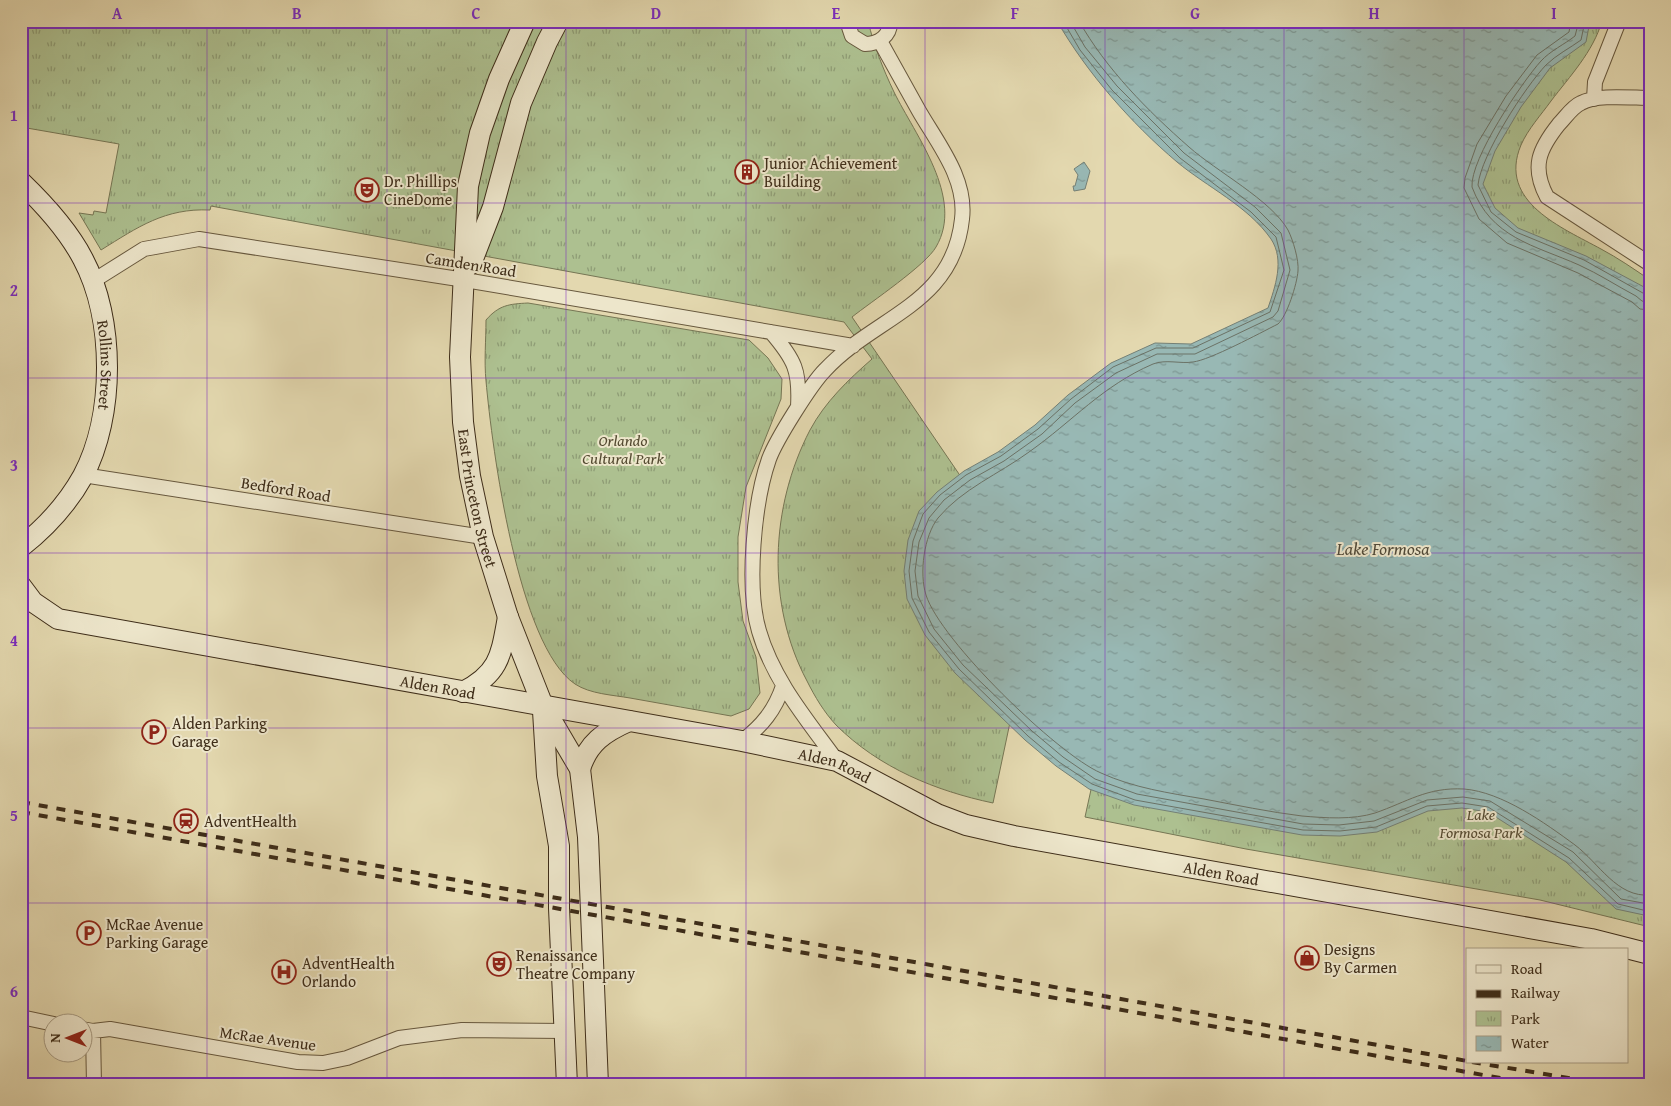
<svg xmlns="http://www.w3.org/2000/svg" width="1671" height="1106" viewBox="0 0 1671 1106" font-family="'Gentium Book Plus',serif">
	<style>
		.park { fill: url(#park-tufts); stroke: #767654 }
		.water { fill: url(#water-ripples); stroke: #748076 }
		.lines { fill: none; stroke-linecap: round; stroke-linejoin: round }
		.shore { stroke: #6b7266; stroke-width: 1 }
		.street-casing { stroke: #67583e; stroke-width: 16 }
		.secondary-casing { stroke: #3e2d19; stroke-width: 22 }
		.street { stroke: #ede6cb; stroke-width: 14 }
		.secondary { stroke: #ede6cb; stroke-width: 20 }
		.rail { stroke: #3e2d19; stroke-width: 4; stroke-dasharray: 9 9; stroke-linecap: butt }
		.grid { fill: none; stroke: #7b2cbf; stroke-width: 1; stroke-opacity: 0.55 }
		.labels { text-anchor: middle; dominant-baseline: central; stroke-width: 4; stroke-linejoin: round; paint-order: stroke }
		.poi-label { font-size: 16px; fill: #3e2d19; stroke: #ede6cb; text-anchor: start }
		.street-label { font-size: 16px; fill: #3e2d19; stroke: #ede6cb }
		.park-label { font-size: 16px; font-style: italic; fill: #544a31; stroke: #ede6cb }
		.water-label { font-size: 18px; font-style: italic; fill: #504938; stroke: #ede6cb }
		.neatline { fill: none; stroke: #7b2cbf; stroke-width: 2 }
		.grid-label { font-size: 16px; text-anchor: middle; font-weight: bold; fill: #7b2cbf }
	</style>
	<defs>
		<pattern id="park-tufts" width="24" height="20" patternUnits="userSpaceOnUse" patternTransform="scale(1.25)"><rect width="24" height="20" fill="#adc090"/><path d="M3 7l-1-3M5 7V3M7 7l1-3M15 17l-1-3M17 17v-4M19 17l1-3" fill="none" stroke="#8e9c75"/></pattern>
		<pattern id="water-ripples" width="26" height="14" patternUnits="userSpaceOnUse" patternTransform="scale(1.25)"><rect width="26" height="14" fill="#98b8b4"/><path d="M2 4q2-2 4 0t4 0M15 11q2-2 4 0t4 0" fill="none" stroke="#7d9692"/></pattern>
	</defs>
	<rect width="100%" height="100%" fill="#e3d8af"/>
	<filter id="stains"><feTurbulence type="fractalNoise" baseFrequency=".004" numOctaves="4"/><feColorMatrix values="0 0 0 0 .2 0 0 0 0 .09 0 0 0 0 .02 0 0 0 .5 -.17"/></filter>
	<radialGradient id="worn" r=".72"><stop offset=".6" stop-color="#630" stop-opacity="0"/><stop offset="1" stop-color="#630" stop-opacity=".3"/></radialGradient>
	<!-- park -->
	<path class="park" d="M21 21H868C874 46 883 69 894 92 915 135 965 198 936 247 926 265 871 302 852 317L974 496 1016 694 993 803C936 791 879 768 836 725 824 712 815 697 807 681 766 604 770 507 810 430 825 402 848 380 872 359L844 322 211 206 210 210C165 208 138 227 101 250L79 213 93 215 94 211 106 213 119 144 21 127Z
		M1511 21H1602C1593 52 1570 76 1551 101 1541 115 1528 129 1521 145 1497 202 1563 228 1601 249 1618 258 1634 269 1650 280V366L1480 260 1442 141Z
		M528 303 749 340 768 358 782 379 781 399 746 487 738 537V582L743 621 756 657 760 693 749 709 731 716C697 710 664 704 630 698 613 695 590 694 575 684 518 646 492 448 486 381 484 361 486 340 486 320 499 305 509 304 528 303Z
		M1101 744 1650 811V927L1540 900 1246 849 1085 817Z"/>
	<!-- water -->
	<path class="water" d="M1057 21H1590L1586 42 1550 68 1521 107 1495 151 1483 184 1495 208 1518 228 1586 256 1644 287 1650 294V913L1644 915 1616 909 1566 862 1488 812 1462 808 1428 811 1377 832 1340 836 1302 835 1134 805 1089 789 1056 766 1025 740 955 673 925 635 907 599 904 571 908 540 919 511 937 492 964 471 998 452 1035 425 1068 395 1111 363 1155 343 1191 344 1268 308C1275 287 1285 260 1271 239 1248 206 1207 187 1177 162 1131 123 1087 73 1057 21Z
		M1084 162 1090 171 1085 189 1074 191 1073 186H1075L1078 175 1074 169Z"/>
	<g class="lines">
		<!-- shore -->
		<path class="shore" d="M1063 21 1080 50 1112 90 1180 158 1251 212 1276 237 1284 270 1270 312 1193 348H1156L1113 367 1071 399 1038 429 1001 456 966 475 940 495 923 514 913 541 909 571 912 598 929 632 959 669 1028 736 1059 762 1092 784 1135 800 1303 830 1340 831 1376 827 1427 806 1462 803 1488 807 1569 858 1618 904 1643 910 1650 909
			M1070 21 1085 47 1117 86 1184 153 1255 207 1281 233 1290 270 1278 311 1273 317 1195 354H1157L1116 373 1075 403 1042 434 1004 461 970 480 944 500 929 518 919 542 915 571 918 596 934 629 963 665 1032 731 1063 757 1095 779 1137 794 1303 824 1339 825 1374 821 1427 800 1463 797 1490 801 1573 852 1621 899 1643 903H1650
			M1079 21C1106 69 1148 111 1189 147 1216 171 1271 200 1288 230 1293 240 1299 260 1298 271 1297 284 1287 316 1278 324 1260 333 1210 360 1193 362 1180 364 1166 359 1153 364 1102 386 1073 421 1029 452 999 474 962 489 938 518 924 536 919 573 926 595 940 640 1057 754 1101 773 1134 788 1169 793 1204 799 1236 805 1269 812 1302 816 1325 818 1353 820 1375 813 1407 802 1427 787 1464 789 1502 792 1545 823 1575 845 1599 863 1617 898 1650 895
			M1571 21 1569 32 1537 55 1506 96 1477 144 1465 178 1464 188 1479 219 1507 243 1578 273 1632 302 1640 309 1650 310
			M1579 21 1575 36C1565 44 1550 51 1541 61 1522 82 1470 159 1472 187 1491 238 1534 245 1579 265 1599 274 1617 286 1636 296L1642 301 1650 303
			M1585 21 1581 40C1570 48 1556 55 1546 65 1525 87 1481 155 1478 185L1491 212 1516 232 1584 260 1650 297"/>
		<!-- street casing -->
		<g class="street-casing">
			<path id="street" d="M847 21 852 36 865 44C878 44 891 36 890 21
				M1650 98C1632 98 1597 94 1581 103 1572 107 1566 117 1559 124 1539 149 1531 167 1547 197L1650 264
				M1594 99 1595 82 1619 21
				M93 281 144 249 199 239 465 280 853 346
				M771 332C795 360 800 371 798 407
				M83 475 483 537
				M742 741C762 726 775 710 783 686
				M837 761C808 721 773 680 759 631 746 587 754 502 769 459 776 440 811 384 825 370 875 316 953 305 962 219 967 179 938 144 919 111 906 88 893 64 880 41
				M21 1017 54 1024
				M82 1029 93 1031 110 1029 298 1062 323 1063 347 1058 399 1038 462 1030 566 1031
				M93 1031 94 1085"/>
		</g>
		<!-- secondary casing -->
		<g class="secondary-casing">
			<g id="secondary">
				<path id="s1" d="M525 21 499 79 480 133 468 186 460 357 463 422 470 476 483 537 508 617 543 706 580 769 588 837 598 1085"/>
				<path id="s2" d="M21 182C45 205 68 230 83 259 115 319 115 416 83 476 68 503 45 528 21 547"/>
				<path d="M471 264 493 207 521 103 547 42 558 21"/>
				<path id="s3" d="M21 586 33 602 58 619 742 741 837 761 937 814 966 825 1014 836 1591 939 1650 954"/>
				<path d="M463 692C500 673 501 655 508 617"/>
				<path d="M543 711 547 776 559 846V908L567 1085"/>
				<path d="M580 769C588 743 604 732 629 721"/>
			</g>
		</g>
		<!-- street -->
		<use href="#street" class="street"/>
		<!-- secondary -->
		<use href="#secondary" class="secondary"/>
		<!-- rail -->
		<path class="rail" d="M21 802 1467 1061
			M21 812 1539 1085
			M1472 1062 1611 1085"/>
	</g>
	<!-- grid -->
	<path class="grid" d="M207 21V1085M387 21V1085M566 21V1085M746 21V1085M925 21V1085M1105 21V1085M1284 21V1085M1464 21V1085M21 203H1650M21 378H1650M21 553H1650M21 728H1650M21 903H1650"/>
	<!-- icons -->
	<defs>
		<g id="building-ring" transform="scale(1.25)"><circle r="9.5" fill="#ede6cb" stroke="#8f2418" stroke-width="1.5"/><path d="M-4-6H4V6H1V3H-1V6H-4ZM-2.5-4.3h1.7v1.8h-1.7ZM.8-4.3h1.7v1.8H.8ZM-2.5-1h1.7V.8h-1.7ZM.8-1h1.7V.8H.8Z" fill="#8f2418"/></g>
		<g id="theatre-ring" transform="scale(1.25)"><circle r="9.5" fill="#ede6cb" stroke="#8f2418" stroke-width="1.5"/><path d="M-5-5.5Q0-4 5-5.5V0Q5 5 0 6Q-5 5-5 0ZM-3.3-2.5H-1v1.5H-3.3ZM1-2.5H3.3v1.5H1ZM-2.8 1Q0 5.5 2.8 1Z" fill="#8f2418"/></g>
		<g id="parking-ring" transform="scale(1.25)"><circle r="9.5" fill="#ede6cb" stroke="#8f2418" stroke-width="1.5"/><path d="M-3.5-5.5H1a3.5 3.5 0 0 1 0 7H-1V5.5H-3.5ZM-1-3.4V-.6H.8a1.4 1.4 0 0 0 0-2.8Z" fill="#8f2418"/></g>
		<g id="station-ring" transform="scale(1.25)"><circle r="9.5" fill="#ede6cb" stroke="#8f2418" stroke-width="1.5"/><path d="M-3-6H3Q5-6 5-4V2Q5 4 3 4L4.5 6H3L1.5 4h-3L-3 6H-4.5L-3 4Q-5 4-5 2V-4Q-5-6-3-6ZM-3.5-4v3h7v-3ZM-3.5 1v1.5H-2V1ZM2 1v1.5H3.5V1Z" fill="#8f2418"/></g>
		<g id="shop-ring" transform="scale(1.25)"><circle r="9.5" fill="#ede6cb" stroke="#8f2418" stroke-width="1.5"/><path d="M-5-2.5h2.3a2.7 3.5 0 0 1 5.4 0H5L5.5 6h-11ZM-1.5-2.5h3a1.5 2.3 0 0 0-3 0Z" fill="#8f2418"/></g>
		<g id="hospital-ring" transform="scale(1.25)"><circle r="9.5" fill="#ede6cb" stroke="#8f2418" stroke-width="1.5"/><path d="M-5-5h3v3.5h4V-5h3V5h-3V1.5h-4V5h-3Z" fill="#8f2418"/></g>
	</defs>
	<g fill-rule="evenodd">
		<use href="#building-ring" x="747" y="172"/>
		<use href="#theatre-ring" x="367" y="190"/>
		<use href="#parking-ring" x="154" y="732"/>
		<use href="#station-ring" x="186" y="821"/>
		<use href="#parking-ring" x="89" y="933"/>
		<use href="#shop-ring" x="1307" y="958"/>
		<use href="#theatre-ring" x="499" y="964"/>
		<use href="#hospital-ring" x="284" y="972"/>
	</g>
	<g class="labels">
		<!-- poi labels -->
		<g class="poi-label">
			<text x="764" y="163">Junior Achievement<tspan x="764" dy="18">Building</tspan></text>
			<text x="384" y="181">Dr. Phillips<tspan x="384" dy="18">CineDome</tspan></text>
			<text x="172" y="723">Alden Parking<tspan x="172" dy="18">Garage</tspan></text>
			<text x="204" y="821">AdventHealth</text>
			<text x="106" y="924">McRae Avenue<tspan x="106" dy="18">Parking Garage</tspan></text>
			<text x="1324" y="949">Designs<tspan x="1324" dy="18">By Carmen</tspan></text>
			<text x="516" y="955">Renaissance<tspan x="516" dy="18">Theatre Company</tspan></text>
			<text x="302" y="963">AdventHealth<tspan x="302" dy="18">Orlando</tspan></text>
		</g>
		<!-- street labels -->
		<g class="street-label">
			<text transform="translate(471 264) rotate(9)">Camden Road</text>
			<text stroke="none"><textPath href="#s2" startOffset="209">Rollins Street</textPath></text>
			<text transform="translate(286 489) rotate(9)">Bedford Road</text>
			<text stroke="none"><textPath href="#s1" startOffset="489">East Princeton Street</textPath></text>
			<text stroke="none"><textPath href="#s3" startOffset="436">Alden Road</textPath></text>
			<text stroke="none"><textPath href="#s3" startOffset="841">Alden Road</textPath></text>
			<text stroke="none"><textPath href="#s3" startOffset="1246">Alden Road</textPath></text>
			<text transform="translate(268 1038) rotate(8)">McRae Avenue</text>
		</g>
		<!-- park labels -->
		<g class="park-label">
			<text x="623" y="440">Orlando<tspan x="623" dy="18">Cultural Park</tspan></text>
			<text x="1481" y="814">Lake<tspan x="1481" dy="18">Formosa Park</tspan></text>
		</g>
		<!-- water labels -->
		<g class="water-label">
			<text x="1383" y="548">Lake Formosa</text>
		</g>
	</g>
	<!-- margin -->
	<rect width="1671" height="1106" fill="none" stroke="#e3d8af" stroke-width="55"/>
	<!-- legend -->
	<rect x="1466" y="948" width="162" height="115" fill="#ede6cb" stroke="#a79c84"/>
	<rect x="1476" y="965" width="25" height="8" fill="#ede6cb" stroke="#a79c84"/>
	<text x="1511" y="974" font-size="15" fill="#3e2d19">Road</text>
	<rect x="1476" y="990" width="25" height="8" fill="#3e2d19" stroke="#a79c84"/>
	<text x="1511" y="998" font-size="15" fill="#3e2d19">Railway</text>
	<rect x="1476" y="1011" width="25" height="15" fill="url(#park-tufts)" stroke="#a79c84"/>
	<text x="1511" y="1024" font-size="15" fill="#3e2d19">Park</text>
	<rect x="1476" y="1036" width="25" height="15" fill="url(#water-ripples)" stroke="#a79c84"/>
	<text x="1511" y="1048" font-size="15" fill="#3e2d19">Water</text>
	<!-- north arrow -->
	<g transform="translate(68 1038) rotate(270)"><circle r="24" fill="#ede6cb" stroke="#a79c84"/>
	<path d="M0-4L9 19L0 12L-9 19Z" fill="#8f2418"/>
	<text y="-8" font-size="14" font-weight="bold" text-anchor="middle" fill="#3e2d19">N</text>
	</g>
	<rect x="28" y="28" width="1616" height="1050" class="neatline"/>
	<g class="grid-label">
		<text x="117" y="19">A</text>
		<text x="297" y="19">B</text>
		<text x="476" y="19">C</text>
		<text x="656" y="19">D</text>
		<text x="836" y="19">E</text>
		<text x="1015" y="19">F</text>
		<text x="1195" y="19">G</text>
		<text x="1374" y="19">H</text>
		<text x="1554" y="19">I</text>
		<text x="14" y="121">1</text>
		<text x="14" y="296">2</text>
		<text x="14" y="471">3</text>
		<text x="14" y="646">4</text>
		<text x="14" y="821">5</text>
		<text x="14" y="997">6</text>
	</g>
	<rect width="100%" height="100%" filter="url(#stains)"/>
	<rect width="100%" height="100%" fill="url(#worn)"/>
</svg>
